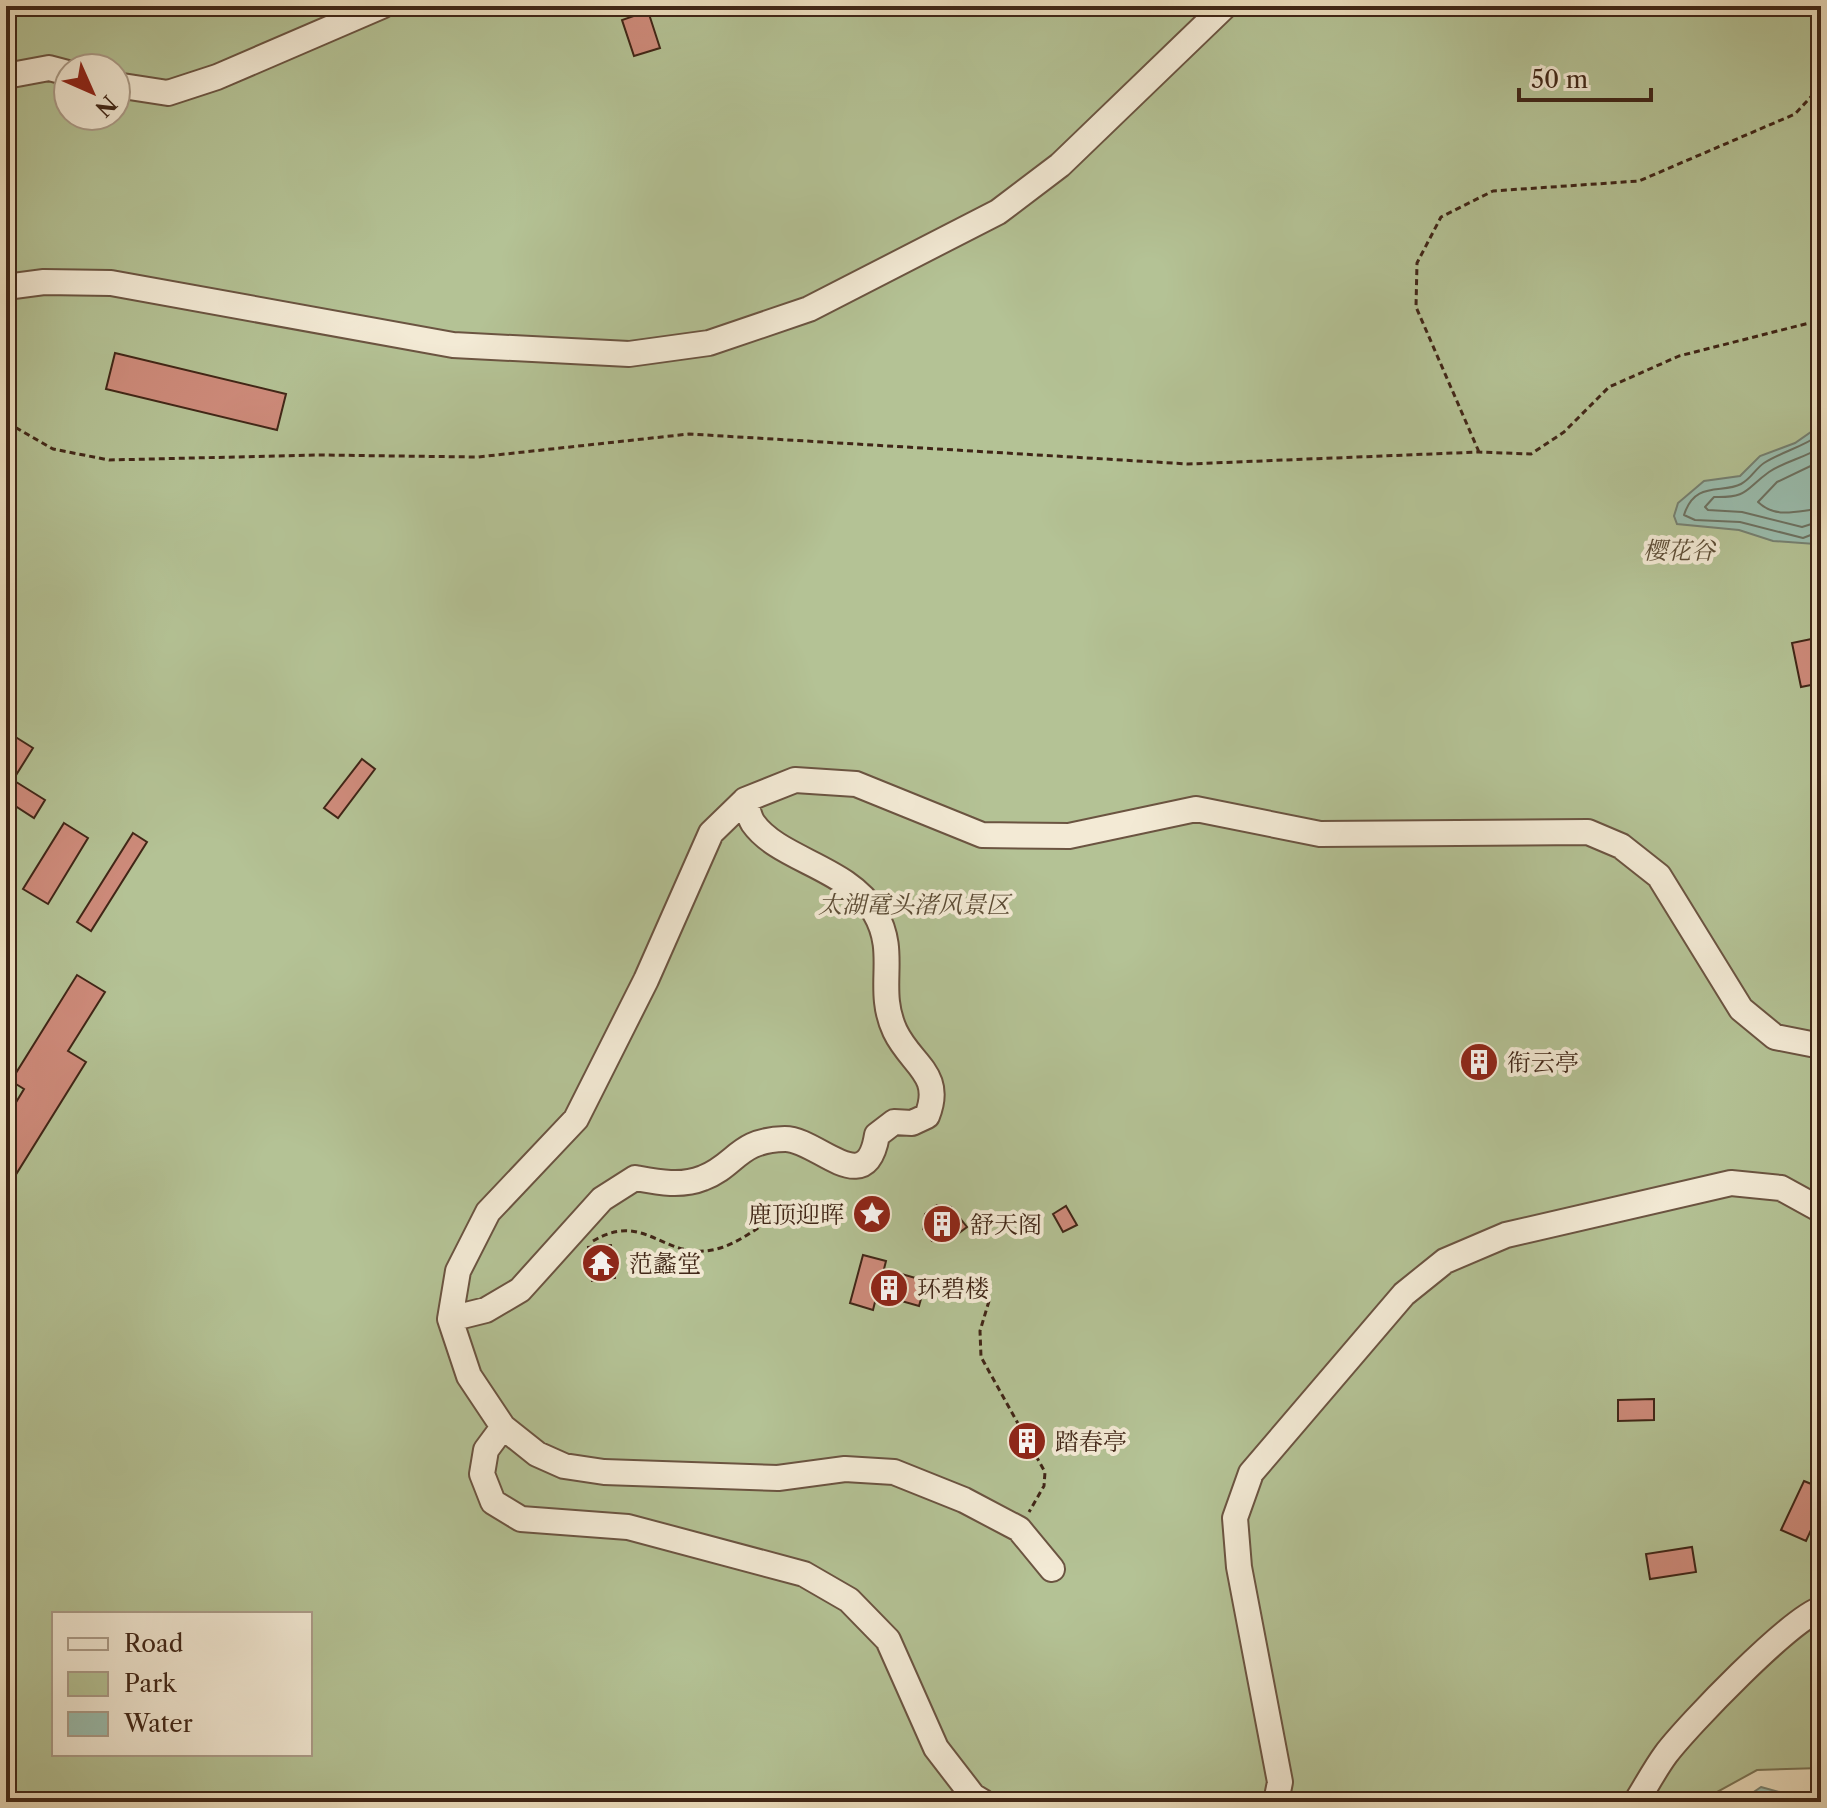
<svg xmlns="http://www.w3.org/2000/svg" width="1827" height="1808" viewBox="0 0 1827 1808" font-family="'Libre Caslon Text','Noto Serif SC',serif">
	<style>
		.green { fill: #b4c295; stroke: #7a7456; stroke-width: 2; fill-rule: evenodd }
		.water { fill: #9abdae; stroke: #768172; stroke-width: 2 }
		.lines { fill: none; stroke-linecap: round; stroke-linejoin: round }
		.shore { stroke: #6d7262; stroke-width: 2 }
		.building { fill: #ce8b7b; stroke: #402617; stroke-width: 2 }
		.minor-casing { stroke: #6b5441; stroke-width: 28 }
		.path { stroke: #402617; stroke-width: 3; stroke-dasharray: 6 4; stroke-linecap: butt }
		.minor { stroke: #f3ead5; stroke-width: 24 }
		.labels { text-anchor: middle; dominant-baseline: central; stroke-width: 8; stroke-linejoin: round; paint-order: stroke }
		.park-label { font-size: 24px; font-style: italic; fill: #5d4d36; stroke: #f3ead5 }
		.poi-label { font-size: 24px; fill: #402617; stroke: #f3ead5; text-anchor: start }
	</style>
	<rect width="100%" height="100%" fill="#eddfbf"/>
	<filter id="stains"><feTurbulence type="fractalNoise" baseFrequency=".0025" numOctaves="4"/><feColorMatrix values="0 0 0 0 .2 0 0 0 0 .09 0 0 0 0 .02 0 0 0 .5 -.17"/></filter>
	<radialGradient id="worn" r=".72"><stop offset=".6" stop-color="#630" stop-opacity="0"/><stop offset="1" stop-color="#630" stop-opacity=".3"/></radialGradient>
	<!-- green -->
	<path class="green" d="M6 6H1821V1768L1757 1770 1699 1802H6ZM68 68H116V116H68ZM54 1614H310V1754H54Z"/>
	<!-- water -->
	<path class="water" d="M1821 425V532L1815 544 1773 541 1739 530 1677 524 1674 516 1678 503 1704 481 1740 476 1760 456 1795 443Z
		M1761 1787 1816 1802H1739Z"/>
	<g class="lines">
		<!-- shore -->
		<path class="shore" d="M1821 434C1801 448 1781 452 1764 463 1755 469 1751 479 1741 484 1722 494 1695 480 1684 515L1695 520 1740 522 1803 538 1821 531
			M1821 447C1805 458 1785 461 1769 472 1745 489 1749 498 1714 497L1705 507 1708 510 1742 512 1802 527 1821 521
			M1821 461 1777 482 1758 502C1777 520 1799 510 1821 509"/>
	</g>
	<!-- building -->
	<path class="building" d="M648 11 660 48 634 56 622 20Z
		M115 353 286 394 277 430 106 389Z
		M1821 637V683L1801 687 1792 643Z
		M6 731 33 748 13 780 45 800 34 818 6 800Z
		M362 759 375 769 338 818 324 808Z
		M64 823 88 838 48 904 23 889Z
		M133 833 147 842 91 931 77 922Z
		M77 975 105 992 68 1051 86 1062 15 1176 6 1170V1119L24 1089 11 1081Z
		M937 1205 951 1207 967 1227 947 1242 932 1241 923 1229 925 1214Z
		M1066 1206 1077 1225 1063 1232 1053 1214Z
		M611 1245 615 1278 592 1281 588 1247Z
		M863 1255 886 1261 884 1269 926 1281 919 1306 877 1294 873 1310 850 1303Z
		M1654 1399V1420L1618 1421V1400Z
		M1804 1481 1821 1488V1508L1806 1541 1781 1530Z
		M1692 1547 1696 1572 1650 1579 1646 1554Z"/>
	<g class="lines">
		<!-- minor casing -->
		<g class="minor-casing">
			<path id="minor" d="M6 76 49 68 68 73
				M116 85 168 93 217 77 382 6
				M6 287 44 282 111 283 453 345 629 354 709 343 809 309 998 212 1060 165 1225 6
				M450 1319 486 1310 520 1290 602 1199 635 1178C657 1182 681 1187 703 1178 737 1165 737 1140 785 1139 818 1139 866 1202 877 1135L894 1122 912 1123 927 1116C944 1074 911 1065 895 1031 875 988 899 954 875 913 848 867 779 860 753 823 749 817 747 806 745 800
				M503 1427 486 1450 482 1474 493 1502 521 1519 628 1527 804 1574 849 1600 888 1640 936 1748 973 1796 983 1802
				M1052 1569 1019 1529 964 1500 894 1472 845 1469 778 1478 604 1472 564 1466 537 1454 503 1427 469 1376 450 1319 458 1271 488 1212 576 1119 646 980 711 833 745 800 795 780 856 784 982 835 1069 836 1196 809 1320 834 1588 832 1621 846 1659 876 1741 1009 1775 1037 1821 1046
				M1276 1802 1280 1782 1239 1567 1235 1518 1251 1473 1404 1294 1445 1261 1506 1235 1731 1183 1781 1188 1821 1210
				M1636 1802C1646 1786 1655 1769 1666 1754 1688 1725 1790 1619 1821 1609"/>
		</g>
		<!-- path -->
		<path class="path" d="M6 426H13L53 449 109 460 319 455 478 457 689 434 1188 464 1479 452 1531 454 1564 432 1609 387 1679 356 1821 320
			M1479 452 1416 307 1417 263 1441 217 1493 191 1639 181 1795 114 1821 86
			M593 1241C638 1214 659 1249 695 1251 722 1253 743 1238 764 1224
			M989 1301 980 1331 981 1357 1045 1472 1044 1486 1029 1512"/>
		<!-- minor -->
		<use href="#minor" class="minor"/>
	</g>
	<!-- icons -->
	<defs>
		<g id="building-disc" transform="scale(2)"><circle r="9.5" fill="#8f2418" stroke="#f3ead5"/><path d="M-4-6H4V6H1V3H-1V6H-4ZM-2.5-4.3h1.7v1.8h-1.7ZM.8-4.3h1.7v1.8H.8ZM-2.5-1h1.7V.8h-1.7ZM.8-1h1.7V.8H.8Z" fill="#fff"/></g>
		<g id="sight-disc" transform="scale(2)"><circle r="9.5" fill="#8f2418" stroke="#f3ead5"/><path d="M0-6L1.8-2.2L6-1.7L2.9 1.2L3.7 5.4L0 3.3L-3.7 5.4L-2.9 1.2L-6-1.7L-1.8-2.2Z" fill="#fff"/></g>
		<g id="temple-disc" transform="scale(2)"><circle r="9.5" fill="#8f2418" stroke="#f3ead5"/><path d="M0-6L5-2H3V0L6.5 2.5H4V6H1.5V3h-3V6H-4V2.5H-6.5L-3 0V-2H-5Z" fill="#fff"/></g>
	</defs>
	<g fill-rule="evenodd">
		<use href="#building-disc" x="1479" y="1062"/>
		<use href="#sight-disc" x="872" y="1214"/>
		<use href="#building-disc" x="942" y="1224"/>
		<use href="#temple-disc" x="601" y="1263"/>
		<use href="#building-disc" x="889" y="1288"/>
		<use href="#building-disc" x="1027" y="1441"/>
	</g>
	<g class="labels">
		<!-- park labels -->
		<g class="park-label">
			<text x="1679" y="550">樱花谷</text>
			<text x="914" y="904">太湖鼋头渚风景区</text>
		</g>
		<!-- poi labels -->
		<g class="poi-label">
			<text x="1507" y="1062">衔云亭</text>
			<text x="844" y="1214" text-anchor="end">鹿顶迎晖</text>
			<text x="970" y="1224">舒天阁</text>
			<text x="629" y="1263">范蠡堂</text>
			<text x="917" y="1288">环碧楼</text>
			<text x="1055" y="1441">踏春亭</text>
		</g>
	</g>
	<!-- margin -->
	<rect width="1827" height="1808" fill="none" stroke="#eddfbf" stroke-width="32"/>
	<rect x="8" y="8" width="1811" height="1792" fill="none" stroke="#402617" stroke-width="4"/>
	<rect x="16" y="16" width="1795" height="1776" fill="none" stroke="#402617" stroke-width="2"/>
	<!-- legend -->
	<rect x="52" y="1612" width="260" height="144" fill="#f3ead5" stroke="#ab9c89" stroke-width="2"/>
	<rect x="68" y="1638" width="40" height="12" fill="#f3ead5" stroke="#ab9c89" stroke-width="2"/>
	<text x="124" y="1652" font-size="24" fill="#402617">Road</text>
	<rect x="68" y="1672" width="40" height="24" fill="#b4c295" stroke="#ab9c89" stroke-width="2"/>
	<text x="124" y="1692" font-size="24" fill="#402617">Park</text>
	<rect x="68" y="1712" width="40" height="24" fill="#9abdae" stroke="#ab9c89" stroke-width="2"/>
	<text x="124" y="1732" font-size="24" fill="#402617">Water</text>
	<!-- north arrow -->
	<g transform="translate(92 92) rotate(135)"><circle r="38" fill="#f3ead5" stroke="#ab9c89" stroke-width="2"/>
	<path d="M0-6L14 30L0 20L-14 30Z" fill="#8f2418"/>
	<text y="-12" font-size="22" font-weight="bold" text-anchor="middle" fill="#402617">N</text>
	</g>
	<!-- scale -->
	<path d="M1519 88v12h132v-12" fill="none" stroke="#402617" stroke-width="4"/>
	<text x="1531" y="88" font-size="24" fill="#402617" stroke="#f3ead5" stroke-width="6" paint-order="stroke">50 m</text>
	<rect width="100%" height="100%" filter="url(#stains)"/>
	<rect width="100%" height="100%" fill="url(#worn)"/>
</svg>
